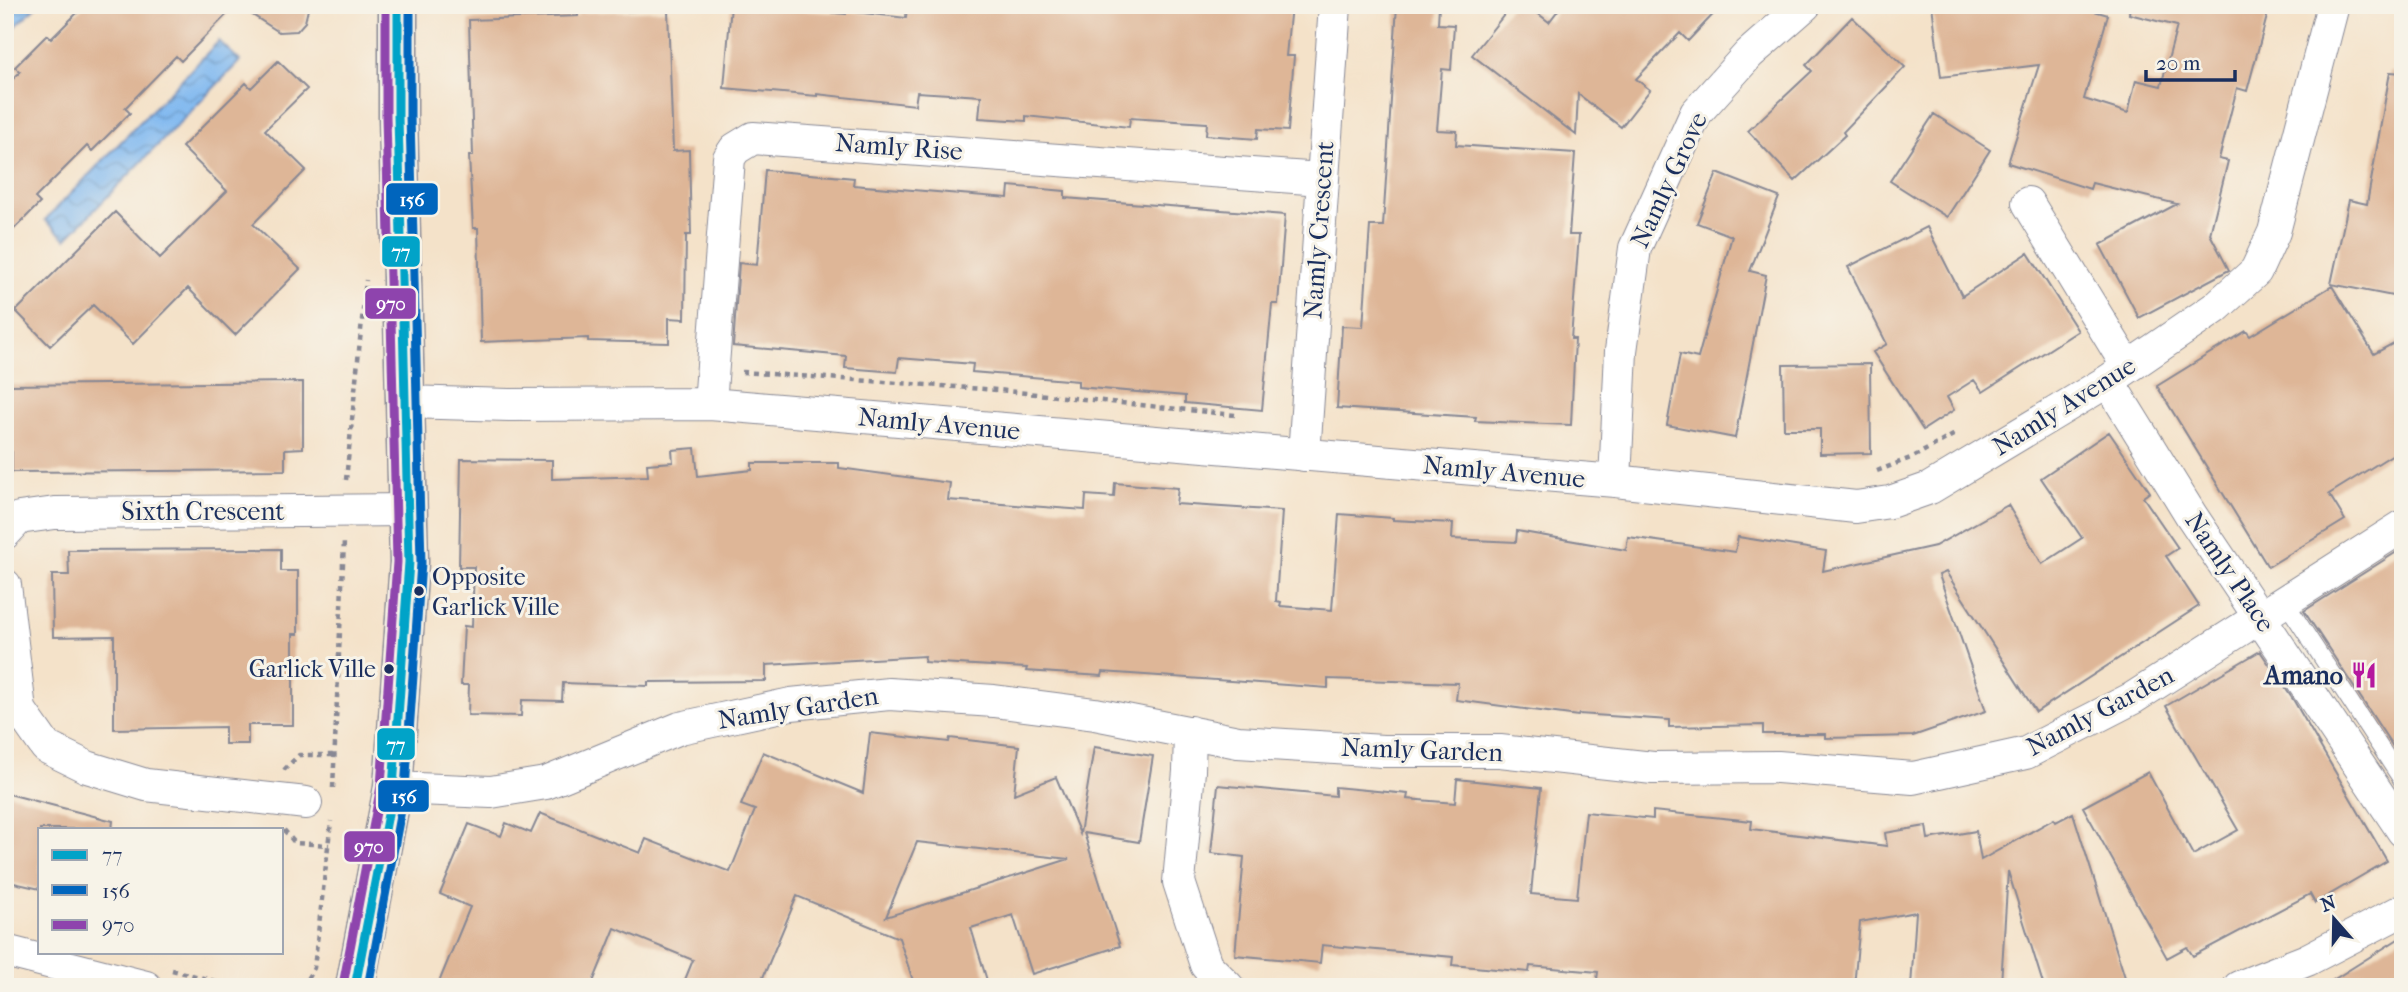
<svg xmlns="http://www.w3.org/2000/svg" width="2408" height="992" viewBox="0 0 2408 992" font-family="'IM FELL French Canon',serif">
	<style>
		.water { fill: url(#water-waves); stroke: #4d74a7; stroke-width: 2 }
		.building { fill: #deb697; fill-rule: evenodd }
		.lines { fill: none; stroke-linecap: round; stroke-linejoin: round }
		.service-casing { stroke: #888894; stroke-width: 18 }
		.minor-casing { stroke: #888894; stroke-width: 34 }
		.secondary-casing { stroke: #888894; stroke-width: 41 }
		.path { stroke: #888894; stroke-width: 4.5; stroke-dasharray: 5 5; stroke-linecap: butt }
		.service { stroke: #fff; stroke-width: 16 }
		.minor { stroke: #fff; stroke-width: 32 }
		.secondary { stroke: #ffe4c6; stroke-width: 38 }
		.bus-1-casing { stroke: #f7f3e8; stroke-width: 14 }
		.bus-2-casing { stroke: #f7f3e8; stroke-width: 14 }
		.bus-3-casing { stroke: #f7f3e8; stroke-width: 14 }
		.bus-1 { stroke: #01a3c8; stroke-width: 9 }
		.bus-2 { stroke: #0065bd; stroke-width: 9 }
		.bus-3 { stroke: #8e44ad; stroke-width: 9 }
		.bus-dot { fill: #1b2f5e; stroke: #f7f3e8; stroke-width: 2.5 }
		.labels { text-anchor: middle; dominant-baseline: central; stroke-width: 6; stroke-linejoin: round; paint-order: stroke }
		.bus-label { font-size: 24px; fill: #1b2f5e; stroke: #f7f3e8; text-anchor: start }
		.street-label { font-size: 26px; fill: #1b2f5e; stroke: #f7f3e8 }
		.poi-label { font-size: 26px; font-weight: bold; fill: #1b2f5e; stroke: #f7f3e8; text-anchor: end }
		.line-badge { stroke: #f7f3e8; stroke-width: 2.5 }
		.badge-label { font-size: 19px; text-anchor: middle; font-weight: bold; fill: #fff }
	</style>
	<defs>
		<pattern id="water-waves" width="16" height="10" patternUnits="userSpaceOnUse" patternTransform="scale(1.75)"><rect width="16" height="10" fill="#7fb8f0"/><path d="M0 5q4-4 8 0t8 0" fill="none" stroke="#6796c6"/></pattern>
	</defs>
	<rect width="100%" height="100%" fill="#f7f3e8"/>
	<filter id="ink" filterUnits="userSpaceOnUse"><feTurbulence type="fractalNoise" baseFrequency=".0143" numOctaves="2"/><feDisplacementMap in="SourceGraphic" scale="14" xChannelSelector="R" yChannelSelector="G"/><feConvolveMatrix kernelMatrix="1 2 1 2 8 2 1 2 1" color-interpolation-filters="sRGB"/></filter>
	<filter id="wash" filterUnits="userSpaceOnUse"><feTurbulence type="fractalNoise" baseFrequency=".00686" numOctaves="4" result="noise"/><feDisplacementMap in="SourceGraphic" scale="28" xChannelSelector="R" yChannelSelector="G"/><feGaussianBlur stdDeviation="1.57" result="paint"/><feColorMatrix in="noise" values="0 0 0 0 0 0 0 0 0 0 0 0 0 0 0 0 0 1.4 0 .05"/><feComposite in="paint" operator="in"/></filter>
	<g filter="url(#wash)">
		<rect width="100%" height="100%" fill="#f4e2c9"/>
		<!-- water -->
		<path class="water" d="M5 5H37L5 37Z
			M219 41 240 61 66 239 45 220Z"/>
		<g id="blocks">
			<!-- building -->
			<path class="building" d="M85 5H236L181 61 176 56 125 108 130 113 92 151 87 146 35 198 40 203 5 238V87L20 72 15 67 47 35 51 39Z
				M237 5H309L305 22 297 31 279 32Z
				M731 5 846 14V11L906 18 907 5H1291L1286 56H1294L1288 131 1258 129 1257 139 1206 135 1207 123 1130 118 1129 127 1026 116V121L979 118 981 96 917 92 915 105 817 94V96L724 88Z
				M1397 5H1439L1438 24 1454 25 1451 70 1442 69 1437 130 1457 131 1456 145 1575 153 1569 235H1579L1571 339H1575L1571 425 1475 421 1476 417 1337 408 1342 326 1363 327 1370 226H1383Z
				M1512 5H1527L1549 22 1562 5H1722L1688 41 1680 33 1636 79 1650 90 1621 127 1578 94 1576 135 1472 55Z
				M1932 5H2073L2108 15 2084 99 2128 113 2136 80 2161 86 2177 26 2129 14 2130 5H2270L2247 91 2237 88 2219 159 2228 161 2210 234 2229 270 2139 318 2100 245 2177 204 2092 183 2090 189 2008 163 2039 65 1941 77Z
				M668 10 673 151 689 150 691 235H686L685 319 669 318V343L588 341V338L481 342 478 228H473L469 156H473L469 20 578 16V13Z
				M1852 17 1905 67 1890 83H1887L1889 84 1843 132 1845 135 1795 181 1748 131 1812 71 1806 65Z
				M278 61 307 89 265 130 306 170 253 224 300 269 235 335 188 288 133 344 93 305 50 346 16 311 115 212 160 258 227 191 182 147 246 83 251 88Z
				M2390 72 2403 73V298L2331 284 2349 200 2367 204Z
				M1934 114 1990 150 1947 217 1890 181Z
				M765 170 854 178 853 185 1008 198 1009 186 1065 191V198L1285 215 1278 304H1272L1262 410 1185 403V396L1078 387V381L972 372 973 364 899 358 897 372 845 368 846 356 733 346 739 263 757 265Z
				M1717 173 1779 197 1750 271 1766 275 1735 438 1667 425 1680 354 1698 358 1732 236 1697 223Z
				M1927 227 1962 296 2028 253 2078 331 1983 392 1974 380 1947 397 1954 410 1923 430 1873 352 1887 344 1848 267Z
				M2332 286 2374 354 2403 338V448L2329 494 2345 520 2268 567 2157 386 2246 331 2250 336Z
				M1870 364 1871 453 1820 454V429H1784L1783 365Z
				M303 382V448L285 449V470L12 472V452H5V385Z
				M2109 432 2150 492 2143 497 2178 548 2166 556 2199 606 2036 712 1946 572 1939 575 1986 711 1913 736 1825 738V734H1763V725L1669 727V720L1579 714 1578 716 1456 700 1458 683 1328 679V688L1103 672 1102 676 1026 671 1027 668 924 662 925 656 766 665V681L648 682V686L563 683 562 701 522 700 521 716 468 715 469 685H461L464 626 472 627 474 567H459L461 459 552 460V479L648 476 647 464 673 462 672 450 695 448 698 476 752 470V463H839V468L950 483 948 500 1085 510 1086 495 1114 497 1115 483 1178 488 1176 504 1282 511 1276 601 1281 602 1280 606 1332 610 1339 514 1393 518V520L1453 523 1452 539 1516 542 1517 531 1626 550 1628 537 1735 552 1738 537 1826 551 1823 571 1935 546 2008 505 2042 564 2082 538 2041 478Z
				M2403 548V762L2304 611Z
				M281 549V571H298V634H293V725H248V744H225V727L114 729V636L53 637 52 575H69L68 550Z
				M2260 651 2294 701 2387 861 2315 903 2310 894 2193 956 2187 947 2167 958 2083 807 2148 772 2193 855 2238 830 2166 706Z
				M870 733 949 742 950 738 1019 746 1014 794 1056 777 1080 834 1094 747 1153 756 1139 842 1084 833 1120 946 1032 974 1013 915 971 928 989 987H915L899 938 797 896 759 987H682L693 960 615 928 591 987H437L470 907 440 894 469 824 501 836 506 823 531 833 540 813 640 853 646 839 730 872 755 810 741 805 763 752 863 793ZM917 842 1069 859 886 917Z
				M1457 779 1541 788 1531 894 1577 898 1586 812 1653 819V811L1752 821 1751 829 1887 846 1885 833 1926 826 1928 839 1976 831 1981 860 2054 819 2056 822 2073 813 2128 987H2044L2008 871 2001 984H1990L1989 987H1911L1916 912 1860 922 1854 987H1596L1598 972 1530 966 1529 972 1452 965 1453 957 1322 945 1320 963 1235 955 1244 857 1211 853 1218 785 1335 796V787L1408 794 1407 799 1455 803Z
				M5 793 113 821 112 829H40V889L5 881Z
				M2403 936V987H2322Z"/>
		</g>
	</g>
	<g filter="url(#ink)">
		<use href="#blocks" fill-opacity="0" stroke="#888894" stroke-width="2"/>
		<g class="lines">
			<!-- service casing -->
			<g class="service-casing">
				<path id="service" d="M2284 600 2403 782"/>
			</g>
			<!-- minor casing -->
			<g class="minor-casing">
				<path id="minor" d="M2028 203 2128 367
					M2108 381 2191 515 2403 831
					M406 402 509 405 710 404 1615 481 1856 507 1890 502 1930 488 2108 381 2215 308 2256 271 2274 232 2333 5
					M710 404 729 158 735 149 753 138 1322 179
					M1304 455 1335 5
					M1615 481 1621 351 1635 248 1696 113 1749 54 1805 5
					M5 533 19 518 55 513 408 510
					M5 585 20 710 46 747 87 767 146 785 306 803
					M1190 732 1189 771 1179 882 1206 965 1228 987
					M393 788 491 792 546 783 680 728 791 704 889 694 994 701 1095 714 1238 742 1383 751H1500L1653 768 1778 767 1913 778 2026 753 2133 698 2403 526
					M5 951 146 987
					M2239 987 2307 960 2403 910"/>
			</g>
			<!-- secondary casing -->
			<g class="secondary-casing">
				<path id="secondary" d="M355 987 393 788 409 562 398 116V5"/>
			</g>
			<!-- path -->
			<path class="path" d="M742 372 998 390 1235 415
				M1877 471 1913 457 1955 434
				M346 480 366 280
				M284 770 299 755H335
				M333 788 344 541
				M284 830 295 843 329 845
				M172 970 239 987
				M302 987 314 968 331 821"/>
			<!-- service -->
			<use href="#service" class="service"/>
			<!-- minor -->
			<use href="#minor" class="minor"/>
			<!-- secondary -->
			<use href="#secondary" class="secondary"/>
			<!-- bus-1 casing -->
			<g class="bus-1-casing">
				<path id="bus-1" d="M355 987 393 788 409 562 398 116V5"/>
			</g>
			<!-- bus-2 casing -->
			<g class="bus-2-casing">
				<path id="bus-2" d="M368 987 405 789 421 563 410 116V5"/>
			</g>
			<!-- bus-3 casing -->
			<g class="bus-3-casing">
				<path id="bus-3" d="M343 985 381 786 397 562 386 116V5"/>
			</g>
			<!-- bus-1 -->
			<use href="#bus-1" class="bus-1"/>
			<!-- bus-2 -->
			<use href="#bus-2" class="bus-2"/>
			<!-- bus-3 -->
			<use href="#bus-3" class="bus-3"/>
		</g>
	</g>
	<!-- icons -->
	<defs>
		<g id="restaurant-bare" transform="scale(2.1)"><path d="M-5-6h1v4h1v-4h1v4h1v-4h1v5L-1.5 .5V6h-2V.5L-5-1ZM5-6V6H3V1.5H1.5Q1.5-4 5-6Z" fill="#b5179e" stroke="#f7f3e8" stroke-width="2.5" paint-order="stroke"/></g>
	</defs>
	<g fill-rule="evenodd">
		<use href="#restaurant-bare" x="2364" y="675"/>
	</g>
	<!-- markers -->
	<g class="bus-dot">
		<circle cx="419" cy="591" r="6"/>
		<circle cx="389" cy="669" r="6"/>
	</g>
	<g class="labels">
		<!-- bus labels -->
		<g class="bus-label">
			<text x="432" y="577">Opposite<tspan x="432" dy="30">Garlick Ville</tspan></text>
			<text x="376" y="669" text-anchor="end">Garlick Ville</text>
		</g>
		<!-- street labels -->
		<g class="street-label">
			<text transform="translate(899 147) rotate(4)">Namly Rise</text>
			<text transform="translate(1669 180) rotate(-65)">Namly Grove</text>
			<text transform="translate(1319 230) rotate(-86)">Namly Crescent</text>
			<text transform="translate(2064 406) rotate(-32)">Namly Avenue</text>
			<text transform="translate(939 424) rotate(5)">Namly Avenue</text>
			<text transform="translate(1504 472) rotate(5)">Namly Avenue</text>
			<text x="203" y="511">Sixth Crescent</text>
			<text transform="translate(2230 572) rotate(56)">Namly Place</text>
			<text transform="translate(798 708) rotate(-9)">Namly Garden</text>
			<text transform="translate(2100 711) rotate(-28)">Namly Garden</text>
			<text transform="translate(1422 750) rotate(2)">Namly Garden</text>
		</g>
		<!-- poi labels -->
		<g class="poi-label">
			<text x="2343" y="675">Amano</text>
		</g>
	</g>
	<g class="line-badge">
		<rect x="385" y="182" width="54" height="34" rx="7" fill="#0065bd"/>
		<rect x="381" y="235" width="40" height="33" rx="7" fill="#01a3c8"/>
		<rect x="364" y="287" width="53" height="33" rx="7" fill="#8e44ad"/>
		<rect x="376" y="727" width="40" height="34" rx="7" fill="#01a3c8"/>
		<rect x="377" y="779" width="53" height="34" rx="7" fill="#0065bd"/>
		<rect x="343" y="830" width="53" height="33" rx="7" fill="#8e44ad"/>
	</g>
	<g class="badge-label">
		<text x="412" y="206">156</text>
		<text x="401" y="258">77</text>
		<text x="391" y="310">970</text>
		<text x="396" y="751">77</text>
		<text x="404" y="803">156</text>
		<text x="369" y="853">970</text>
	</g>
	<!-- margin -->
	<rect width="2408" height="992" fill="none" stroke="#f7f3e8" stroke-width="28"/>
	<!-- legend -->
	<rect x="38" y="828" width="245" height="126" fill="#f7f3e8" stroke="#9fa5b1" stroke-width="2"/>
	<rect x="52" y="850" width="35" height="10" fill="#01a3c8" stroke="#9fa5b1" stroke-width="2"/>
	<text x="102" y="862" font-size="21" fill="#1b2f5e">77</text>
	<rect x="52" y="885" width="35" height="10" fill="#0065bd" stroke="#9fa5b1" stroke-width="2"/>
	<text x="102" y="898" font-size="21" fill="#1b2f5e">156</text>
	<rect x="52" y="920" width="35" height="10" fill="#8e44ad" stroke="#9fa5b1" stroke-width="2"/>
	<text x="102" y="932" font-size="21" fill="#1b2f5e">970</text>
	<!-- north arrow -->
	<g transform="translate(2334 919) rotate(340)" stroke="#f7f3e8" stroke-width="5" paint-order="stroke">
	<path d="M0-5L12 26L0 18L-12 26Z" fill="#1b2f5e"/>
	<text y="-10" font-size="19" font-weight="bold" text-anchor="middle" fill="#1b2f5e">N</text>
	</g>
	<!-- scale -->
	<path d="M2146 70v10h89v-10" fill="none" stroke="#1b2f5e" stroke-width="3.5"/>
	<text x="2156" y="70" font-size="21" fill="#1b2f5e" stroke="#f7f3e8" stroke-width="5" paint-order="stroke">20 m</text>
</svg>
